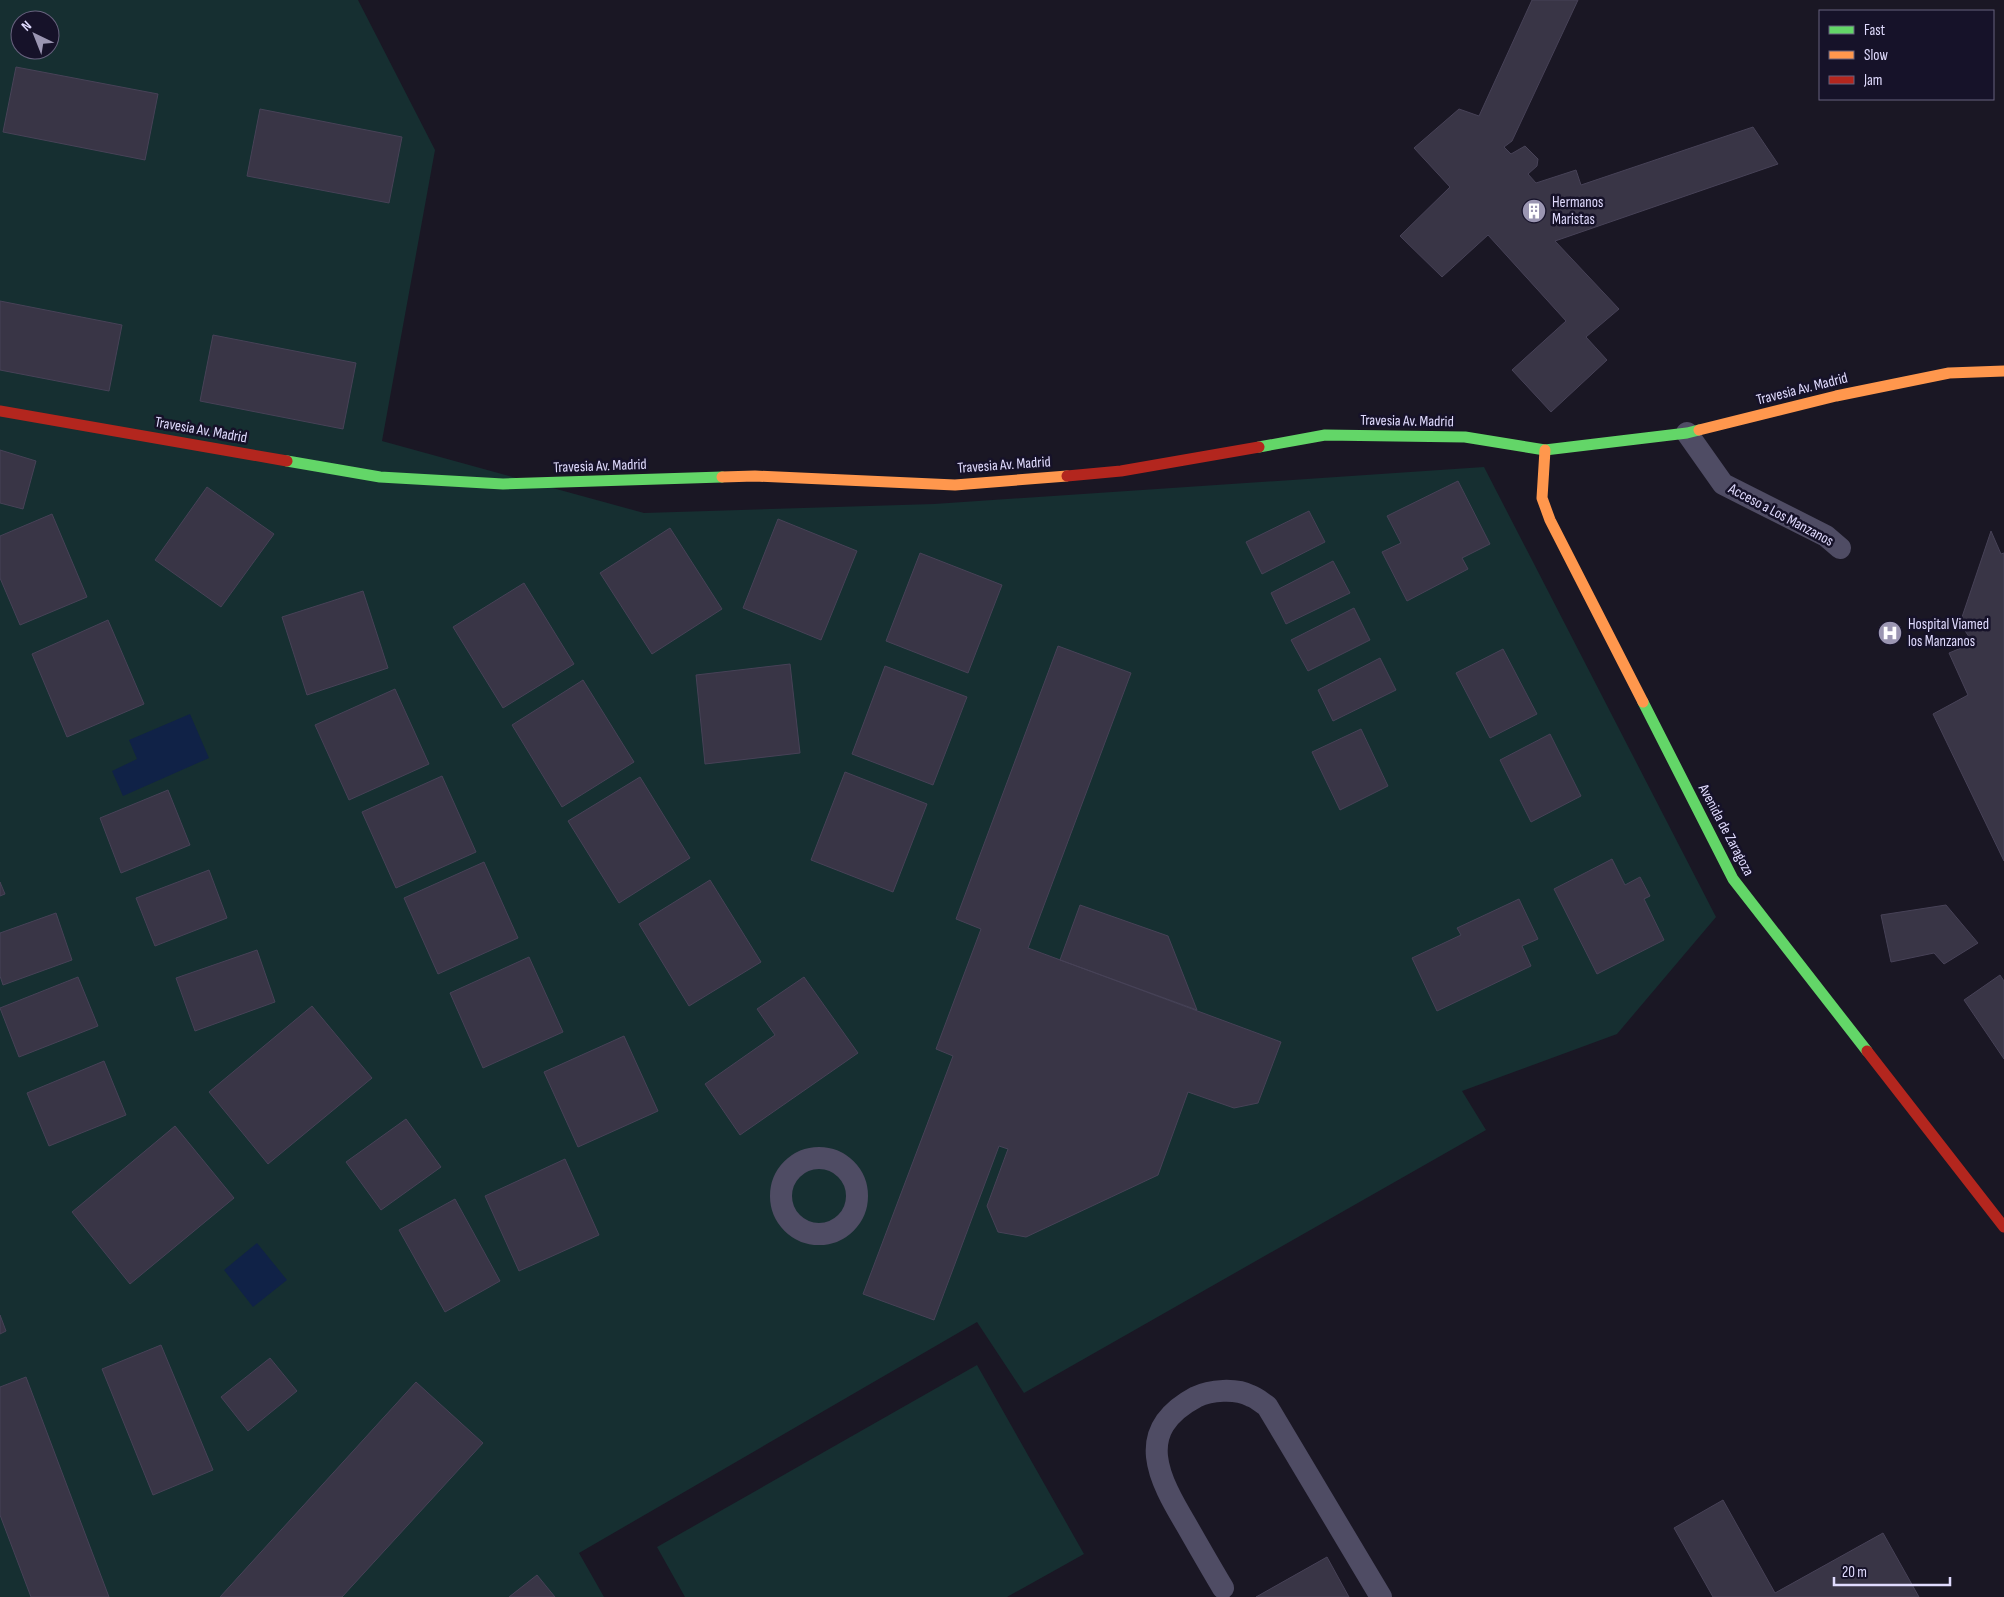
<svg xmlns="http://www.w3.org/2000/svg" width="2004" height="1597" viewBox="0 0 2004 1597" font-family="'Sofia Sans Condensed',sans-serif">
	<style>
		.green { fill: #162f31; fill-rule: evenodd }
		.water { fill: #102247 }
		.building { fill: #393546; stroke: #474257 }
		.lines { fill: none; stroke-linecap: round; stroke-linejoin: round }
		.lane { stroke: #4f4c64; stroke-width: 22 }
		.fast { stroke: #63d668; stroke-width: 11 }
		.slow { stroke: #ff974d; stroke-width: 11 }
		.jam { stroke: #b3261e; stroke-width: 11 }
		.labels { text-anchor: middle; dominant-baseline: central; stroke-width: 5; stroke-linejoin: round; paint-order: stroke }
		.poi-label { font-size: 15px; fill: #e0dbfe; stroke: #161229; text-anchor: start }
		.street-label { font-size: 15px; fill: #e0dbfe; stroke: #161229 }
	</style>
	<rect width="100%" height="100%" fill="#1a1724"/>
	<!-- green -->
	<path class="green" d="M0 0H358L435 150 382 441 644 513 934 504 1484 467 1716 917 1617 1034 1462 1091 1486 1130 1024 1393 977 1322 579 1553 604 1597H0ZM20 20H50V50H20Z
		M977 1365 1084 1554 1007 1597H685L657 1547Z"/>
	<!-- water -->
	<path class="water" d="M190 714 209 758 123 796 112 771 137 759 129 740Z
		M257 1243 287 1280 253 1307 224 1270Z"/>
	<!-- building -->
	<path class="building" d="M1532 0H1578L1512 141 1504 147 1511 154 1525 146 1538 159 1537 166 1528 174 1536 183 1576 170 1581 185 1753 127 1778 164 1555 241 1619 309 1586 337 1607 360 1551 412 1512 370 1566 321 1488 235 1442 277 1400 236 1450 187 1414 148 1459 109 1479 116Z
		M16 67 158 94 145 160 3 132Z
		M260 109 402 137 389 203 247 176Z
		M0 301 122 325 109 391 0 370Z
		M213 335 356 363 343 429 200 401Z
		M0 450 36 461 23 509 0 503Z
		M1458 481 1490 544 1462 558 1468 569 1407 601 1382 552 1401 543 1387 516Z
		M207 487 274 534 221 607 155 560Z
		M1309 511 1325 542 1262 574 1246 542Z
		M52 514 87 597 20 625 0 578V536Z
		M778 519 857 551 821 640 743 608Z
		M670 528 722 609 652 654 600 573Z
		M1991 531 2001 554 2004 553V861L1933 714 1968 695 1949 653 1973 643 1960 623Z
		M920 553 1002 585 968 673 886 641Z
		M1333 561 1350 593 1286 624 1271 593Z
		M524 583 574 664 503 708 453 627Z
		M363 591 388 668 307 695 282 617Z
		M1354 608 1370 640 1308 671 1291 640Z
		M108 620 144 704 67 737 32 654Z
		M1058 646 1131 673 1028 948 1281 1042 1258 1103 1234 1108 1188 1092 1158 1175 1026 1237 998 1232 987 1206 1008 1149 999 1146 934 1320 863 1294 953 1056 936 1049 981 929 956 919Z
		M1503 649 1537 714 1490 738 1456 673Z
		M1380 658 1396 690 1333 721 1318 690Z
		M790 664 800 753 705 764 696 675Z
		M885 666 967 697 933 785 852 754Z
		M583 680 634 762 562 807 512 725Z
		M395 689 429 764 349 800 315 725Z
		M1361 729 1388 786 1340 810 1312 752Z
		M1550 734 1581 796 1531 822 1500 760Z
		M845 772 927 804 893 892 811 860Z
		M442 776 476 852 396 888 362 812Z
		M640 777 690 858 619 903 568 821Z
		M168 790 190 845 121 873 100 818Z
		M1612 859 1625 885 1640 877 1650 896 1644 899 1664 940 1597 974 1554 889Z
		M484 862 518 938 438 974 404 898Z
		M209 870 227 918 155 946 136 898Z
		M710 880 761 962 689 1006 639 924Z
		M0 882 5 894 0 896Z
		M1519 899 1538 939 1522 946 1531 966 1437 1011 1412 958 1461 935 1457 928Z
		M1080 905 1168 936 1197 1010 1060 960Z
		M1946 905 1978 943 1944 964 1934 953 1891 962 1881 915Z
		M56 913 72 960 3 985 0 976V933Z
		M257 950 275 1002 195 1031 176 978Z
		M529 957 563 1032 483 1068 450 993Z
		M2000 975 2004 981V1059L1964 1000Z
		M78 977 98 1026 19 1057 0 1008Z
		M804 977 858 1053 740 1135 705 1084 775 1035 757 1009Z
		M312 1006 372 1078 268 1164 209 1092Z
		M624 1036 658 1111 578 1147 544 1072Z
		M104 1061 126 1115 49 1146 27 1093Z
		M406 1119 441 1167 381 1210 346 1162Z
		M175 1126 234 1198 130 1284 72 1212Z
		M565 1159 599 1235 519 1271 485 1196Z
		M455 1199 500 1281 445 1312 399 1230Z
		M0 1315 6 1331 0 1334Z
		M161 1345 213 1470 153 1495 102 1369Z
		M270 1358 297 1391 248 1431 221 1397Z
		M26 1377 109 1597H31L0 1515V1387Z
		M416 1382 483 1443 342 1597H220Z
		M1723 1500 1775 1593 1883 1533 1919 1597H1713L1674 1528Z
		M1327 1557 1349 1597H1256Z
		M537 1575 555 1597H509Z"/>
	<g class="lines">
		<!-- lane -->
		<path class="lane" d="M1687 433 1723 484 1826 536 1840 548
			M781 1196a38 38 0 1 1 76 0a38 38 0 1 1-76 0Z
			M1223 1588C1211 1568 1199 1547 1187 1526 1159 1479 1132 1431 1196 1397 1210 1390 1236 1388 1251 1396 1257 1398 1262 1403 1267 1406L1381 1597"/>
		<!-- fast -->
		<path class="fast" d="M1259 447 1325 435 1465 437 1545 450 1687 433 1699 430
			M287 461 380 477 503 484 722 477
			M1643 702 1733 879 1867 1051"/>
		<!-- slow -->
		<path class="slow" d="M1699 430 1836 396 1949 373 2004 371
			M1545 450 1542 498 1550 520 1643 702
			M722 477 755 476 955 485 1067 476"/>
		<!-- jam -->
		<path class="jam" d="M0 411 287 461
			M1067 476 1121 471 1259 447
			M1867 1051 2004 1227"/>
	</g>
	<!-- icons -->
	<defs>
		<g id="building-disc" transform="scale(1.25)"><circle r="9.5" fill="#9b96b2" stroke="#161229"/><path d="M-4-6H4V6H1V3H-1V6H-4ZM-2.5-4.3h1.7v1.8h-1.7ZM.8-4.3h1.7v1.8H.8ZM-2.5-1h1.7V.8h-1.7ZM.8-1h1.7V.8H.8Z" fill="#fff"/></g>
		<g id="hospital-disc" transform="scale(1.25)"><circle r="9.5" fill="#9b96b2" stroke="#161229"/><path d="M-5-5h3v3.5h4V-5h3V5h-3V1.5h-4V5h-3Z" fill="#fff"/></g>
	</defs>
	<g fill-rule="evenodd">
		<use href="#building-disc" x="1534" y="211"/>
		<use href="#hospital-disc" x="1890" y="633"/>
	</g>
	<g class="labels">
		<!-- poi labels -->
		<g class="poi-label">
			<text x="1552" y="202">Hermanos<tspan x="1552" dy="17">Maristas</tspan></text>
			<text x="1908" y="624">Hospital Viamed<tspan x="1908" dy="17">los Manzanos</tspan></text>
		</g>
		<!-- street labels -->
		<g class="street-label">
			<text transform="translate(1802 389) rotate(-14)">Travesia Av. Madrid</text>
			<text transform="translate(1407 421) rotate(1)">Travesia Av. Madrid</text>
			<text transform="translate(201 430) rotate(10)">Travesia Av. Madrid</text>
			<text transform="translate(1004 465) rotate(-4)">Travesia Av. Madrid</text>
			<text transform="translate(600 466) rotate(-2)">Travesia Av. Madrid</text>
			<text transform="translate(1781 515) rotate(28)">Acceso a Los Manzanos</text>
			<text transform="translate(1726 830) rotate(62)">Avenida de Zaragoza</text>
		</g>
	</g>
	<!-- legend -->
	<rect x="1819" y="10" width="175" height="90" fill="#161229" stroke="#67627e"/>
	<rect x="1829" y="26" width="25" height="8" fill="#63d668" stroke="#67627e"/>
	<text x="1864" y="35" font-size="15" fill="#e0dbfe">Fast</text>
	<rect x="1829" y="51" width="25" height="8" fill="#ff974d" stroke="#67627e"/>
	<text x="1864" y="60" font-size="15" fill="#e0dbfe">Slow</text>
	<rect x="1829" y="76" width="25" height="8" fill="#b3261e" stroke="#67627e"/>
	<text x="1864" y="85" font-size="15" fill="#e0dbfe">Jam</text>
	<!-- north arrow -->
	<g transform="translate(35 35) rotate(317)"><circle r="24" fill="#161229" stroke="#67627e"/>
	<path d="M0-4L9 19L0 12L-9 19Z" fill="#9b96b2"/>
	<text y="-8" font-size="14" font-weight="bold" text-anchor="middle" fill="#e0dbfe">N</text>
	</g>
	<!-- scale -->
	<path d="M1834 1577v8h116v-8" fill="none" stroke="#e0dbfe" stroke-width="2.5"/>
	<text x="1842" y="1577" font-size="15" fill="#e0dbfe" stroke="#161229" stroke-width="4" paint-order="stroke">20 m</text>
</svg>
